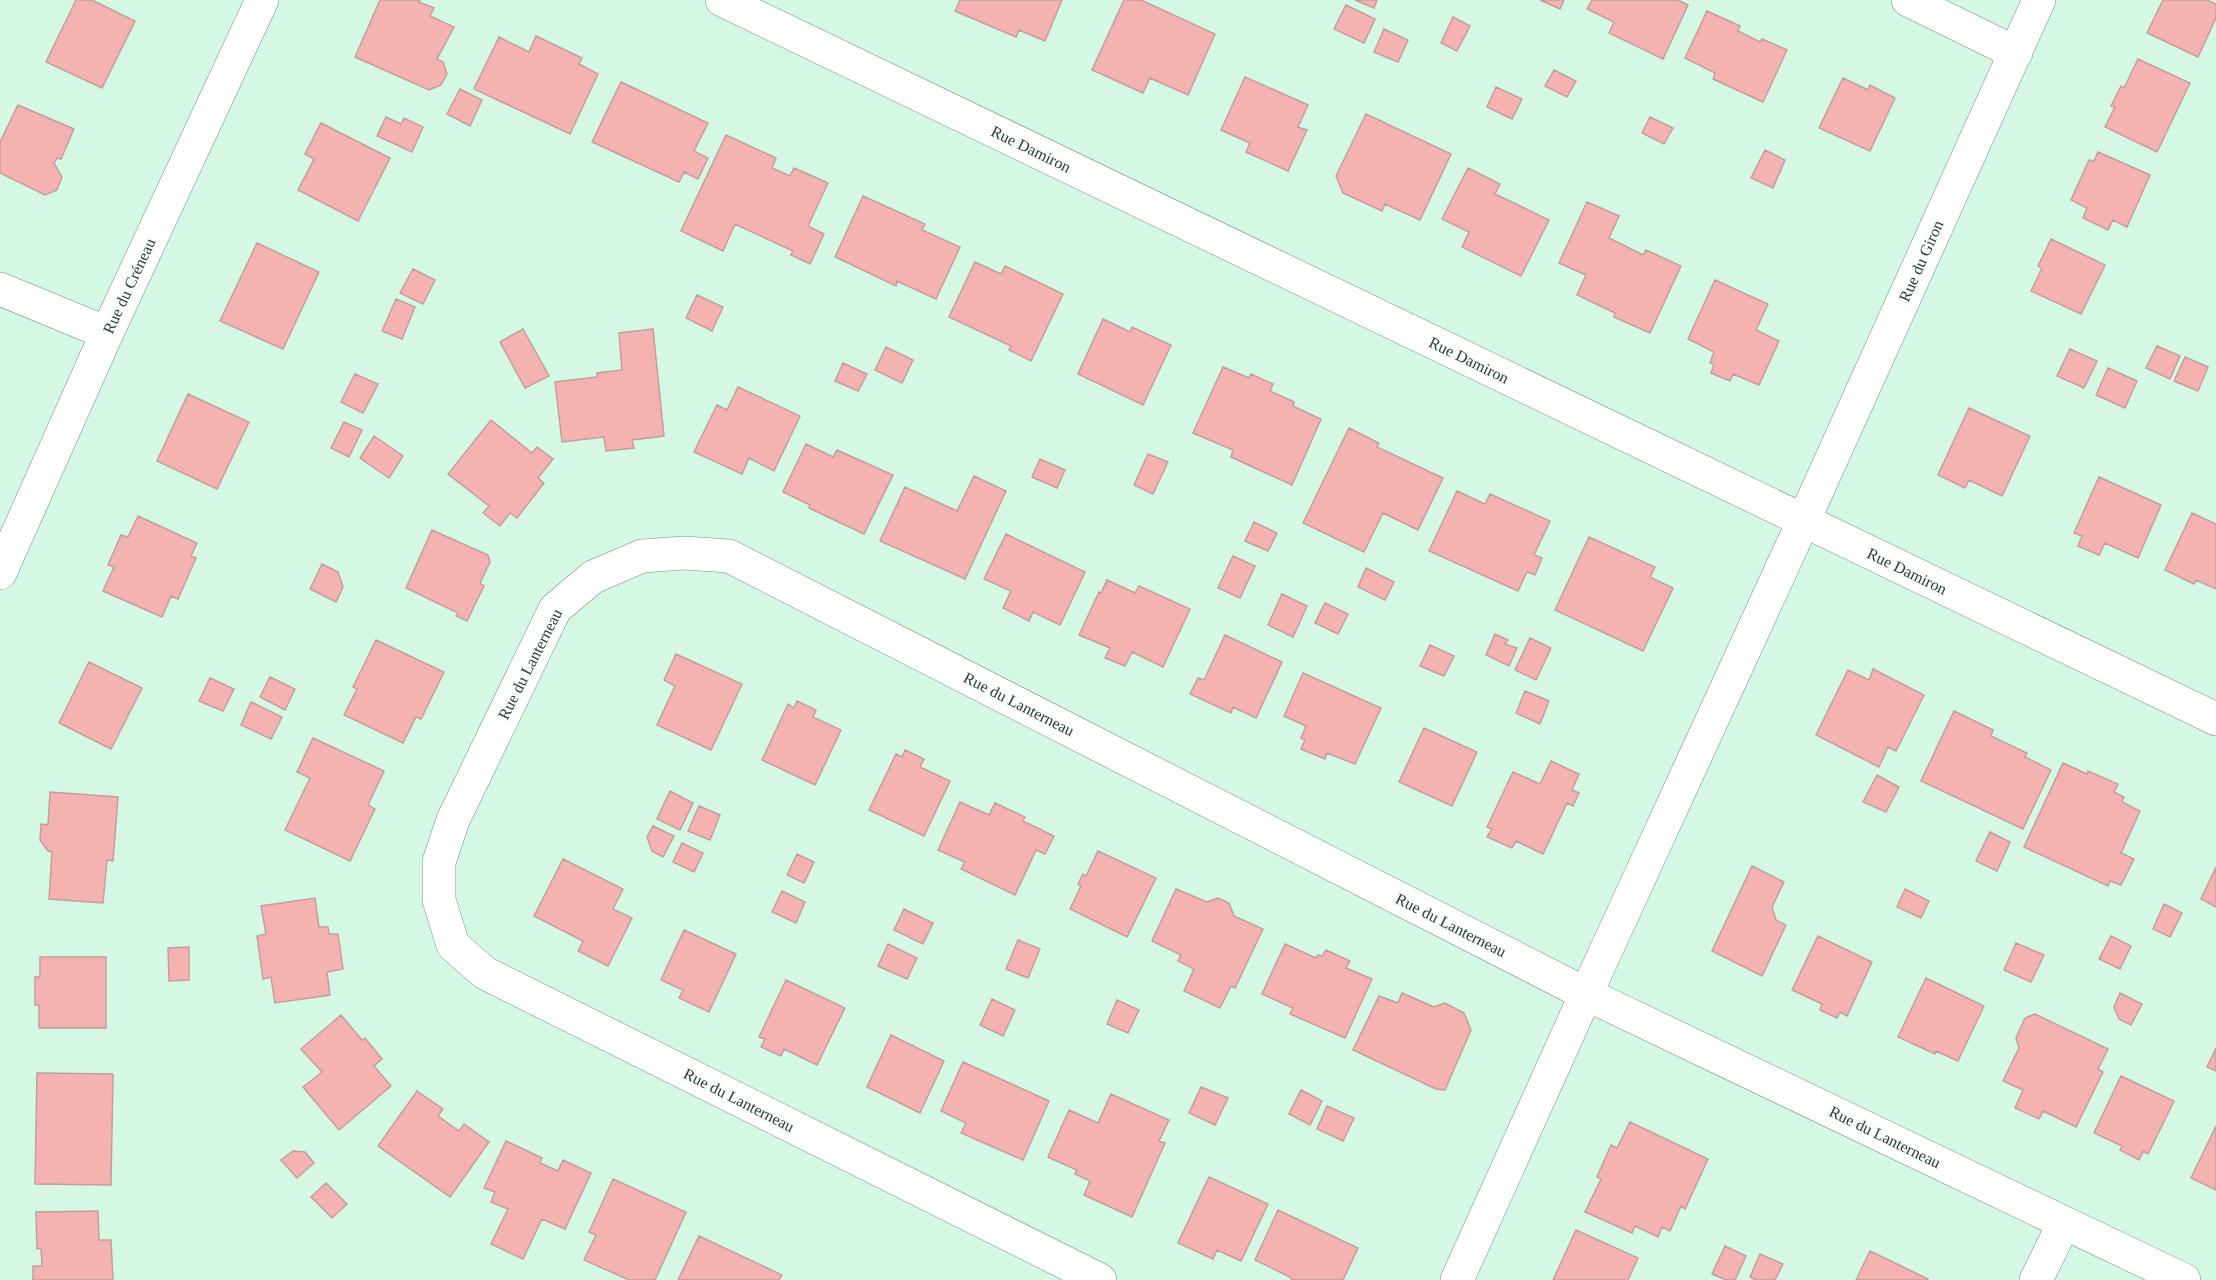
<svg xmlns="http://www.w3.org/2000/svg" width="2216" height="1280" viewBox="0 0 2216 1280" font-family="'Times New Roman',serif">
	<style>
		.building { fill: #f4b2b0; stroke: #c49e9c; stroke-width: 1.5 }
		.lines { fill: none; stroke-linecap: round; stroke-linejoin: round }
		.street-casing { stroke: #729280; stroke-width: 34 }
		.secondary-casing { stroke: #729280; stroke-width: 34 }
		.street { stroke: #fff; stroke-width: 33 }
		.secondary { stroke: #fff; stroke-width: 33 }
		.labels { text-anchor: middle; dominant-baseline: central; stroke-width: 4.5; stroke-linejoin: round; paint-order: stroke }
		.street-label { font-size: 16px; fill: #2e3c34; stroke: #f6fdf9 }
	</style>
	<rect width="100%" height="100%" fill="#d5f8e4"/>
	<!-- building -->
	<path class="building" d="M76 0H92L135 21 102 88 46 62Z
		M380 0H420L419 2 434 8 430 16 454 27 437 59 443 62 447 74 441 85 429 90 355 57Z
		M960 0H1062L1045 41 1019 30 1016 37 955 11Z
		M1124 0H1141L1215 34 1188 95 1150 78 1143 93 1092 70Z
		M1355 0H1377L1374 8Z
		M1540 0H1564L1560 9Z
		M1592 0H1678L1688 5 1663 59 1609 33 1614 22 1587 9Z
		M2163 0H2207L2216 4V18L2198 57 2147 33Z
		M1346 5 1375 19 1364 43 1334 29Z
		M1707 11 1740 26 1738 31 1760 42 1762 39 1787 50 1763 102 1713 79 1715 73 1685 58Z
		M1453 17 1470 26 1457 51 1441 43Z
		M1384 29 1408 40 1398 62 1374 52Z
		M536 36 582 58 579 64 598 74 570 134 474 89 499 37 529 52Z
		M2138 59 2190 83 2157 152 2105 127 2115 107 2111 106 2121 86 2124 88Z
		M1554 70 1576 81 1567 97 1545 86Z
		M1245 77 1308 105 1298 127 1307 130 1288 171 1246 152 1250 143 1221 130Z
		M1843 78 1868 90 1870 85 1895 98 1870 151 1819 128Z
		M621 82 708 123 694 151 708 158 698 179 684 172 679 182 592 142Z
		M1496 87 1522 99 1512 119 1487 107Z
		M460 89 482 100 470 126 447 114Z
		M18 105 74 129 61 159 57 158 54 163 62 177 57 190 45 195 0 173V142Z
		M1366 114 1451 154 1420 220 1385 204 1382 211 1343 193 1336 176Z
		M386 117 401 124 404 118 423 127 412 152 377 136Z
		M1650 117 1673 128 1664 144 1642 133Z
		M321 123 390 158 358 221 298 190 314 159 305 154Z
		M726 135 776 158 772 168 790 176 794 168 828 183 808 226 824 234 810 264 791 255 793 251 735 224 723 251 681 231Z
		M1765 150 1785 160 1773 188 1751 178Z
		M2098 152 2150 175 2127 227 2113 220 2108 230 2083 218 2087 208 2071 200 2089 160 2094 161Z
		M1468 168 1500 184 1495 194 1549 220 1521 276 1462 247 1469 232 1442 219Z
		M863 196 925 224 922 230 960 247 936 299 897 281 896 286 835 257Z
		M1587 202 1619 216 1609 238 1643 255 1646 250 1681 266 1650 333 1614 317 1615 313 1577 295 1586 275 1559 263Z
		M2051 239 2105 265 2081 314 2031 291 2042 268 2038 266Z
		M257 243 319 272 283 349 220 321Z
		M975 262 1001 274 1005 266 1063 294 1031 361 1009 350 1011 346 949 317Z
		M413 269 435 280 423 304 400 293Z
		M1715 280 1768 304 1756 330 1779 341 1759 385 1733 374 1730 381 1711 373 1714 364 1710 363 1714 352 1688 339Z
		M697 295 723 307 712 331 686 318Z
		M396 299 415 307 402 339 382 331Z
		M1103 319 1130 332 1132 327 1171 345 1143 405 1078 374Z
		M523 329 549 376 525 388 500 342Z
		M653 329 664 436 632 440 634 448 606 451 604 437 562 442 555 382 597 377V373L622 370 619 333Z
		M2157 346 2180 356 2170 379 2146 368Z
		M886 347 913 360 902 383 875 370Z
		M2070 349 2097 361 2084 388 2057 376Z
		M2185 357 2208 367 2198 391 2174 381Z
		M843 363 867 374 858 391 835 381Z
		M1223 367 1249 378 1251 374 1273 384 1270 391 1294 402 1293 406 1321 419 1292 485 1231 457 1233 450 1193 433Z
		M2108 368 2137 381 2125 408 2096 395Z
		M355 374 378 384 363 413 341 402Z
		M738 387 800 416 774 471 749 458 742 474 694 452 717 405 727 410Z
		M188 394 249 422 217 489 157 461Z
		M1969 408 2030 436 2002 496 1969 480 1965 488 1938 475Z
		M491 420 532 453 537 447 553 459 538 478 544 483 517 518 510 513 500 526 483 513 489 506 448 474Z
		M344 422 362 430 349 457 331 448Z
		M1349 428 1379 443 1377 447 1443 478 1418 530 1383 513 1364 552 1303 523Z
		M374 436 403 456 389 478 360 458Z
		M806 444 833 457 837 450 893 475 864 534 809 508 810 505 783 492Z
		M1148 454 1168 462 1153 494 1134 485Z
		M1040 459 1065 470 1057 488 1032 477Z
		M974 476 1006 491 965 579 880 541 905 487 957 511Z
		M2099 477 2161 505 2138 558 2105 543 2099 555 2078 546 2082 536 2074 533Z
		M1457 491 1485 504 1490 494 1550 521 1534 555 1542 558 1535 575 1527 572 1518 591 1429 551Z
		M2192 513 2216 524V589L2196 580 2194 584 2165 570Z
		M138 516 197 543 191 556 196 558 178 599 171 596 162 617 103 591 114 567 108 565 121 535 128 537Z
		M1254 522 1277 533 1268 551 1245 541Z
		M432 530 488 555 490 562 480 583 484 586 467 621 456 616 458 613 406 588Z
		M1006 534 1085 572 1060 625 1033 612 1029 621 1003 608 1011 591 984 579Z
		M1589 537 1655 567 1650 577 1673 588 1643 651 1555 610Z
		M1233 556 1255 566 1240 598 1218 588Z
		M322 564 338 572 343 587 336 602 310 589Z
		M1366 568 1394 582 1385 600 1358 587Z
		M1107 580 1135 593 1139 586 1190 609 1163 667 1132 652 1125 666 1105 658 1110 648 1079 635 1099 592 1101 593Z
		M1282 594 1307 606 1293 637 1268 625Z
		M1325 603 1348 614 1338 634 1315 623Z
		M1495 634 1508 640 1505 644 1517 648 1509 666 1486 655Z
		M1225 635 1282 662 1256 718 1233 707 1231 713 1190 694 1198 678 1204 680Z
		M1530 638 1551 648 1536 680 1515 670Z
		M376 640 444 672 421 719 416 717 403 743 344 715 357 689 353 687Z
		M1430 645 1454 656 1444 676 1420 666Z
		M676 654 742 684 711 750 657 725 675 686 664 680Z
		M89 662 142 688 111 749 59 723Z
		M1873 669 1924 695 1896 751 1888 747 1879 767 1816 735 1848 670 1869 680Z
		M1303 673 1381 708 1355 764 1327 753 1325 759 1301 749 1305 740 1301 738 1306 726 1284 716Z
		M270 677 295 689 285 710 260 697Z
		M210 678 234 689 223 711 199 701Z
		M1525 691 1549 701 1540 724 1516 713Z
		M797 701 816 710 813 717 841 730 815 785 762 760 788 704 794 708Z
		M251 702 282 717 271 739 241 725Z
		M1954 711 1993 730 1991 736 2027 753 2025 757 2051 770 2023 829 1921 781Z
		M1424 728 1477 752 1452 806 1399 782Z
		M313 738 384 771 368 805 375 809 350 861 285 830 310 778 297 772Z
		M905 750 924 759 920 767 950 781 924 836 869 810 896 754 902 757Z
		M1551 761 1579 774 1572 790 1579 793 1573 806 1567 803 1543 854 1516 841 1512 848 1487 837 1492 829 1487 827 1513 772 1540 784Z
		M2063 763 2087 774 2088 771 2118 784 2114 792 2124 797 2122 802 2140 811 2121 853 2134 859 2121 885 2110 881 2108 886 2024 847Z
		M1877 775 1899 787 1886 812 1863 802Z
		M670 791 693 803 680 830 657 819Z
		M50 792 118 797 113 861 107 860 103 903 49 899 52 852 48 851 40 840 41 824 48 825Z
		M960 802 989 815 995 803 1025 817 1023 821 1054 836 1045 854 1036 850 1015 895 961 869 965 862 938 850Z
		M699 806 720 815 710 840 688 831Z
		M653 826 674 836 663 857 652 851 647 837Z
		M1990 832 2010 842 1997 871 1976 861Z
		M682 843 703 853 694 872 673 862Z
		M1098 851 1156 878 1127 937 1070 909 1081 886 1078 884 1083 874 1086 876Z
		M797 854 814 862 804 883 787 875Z
		M563 859 623 889 613 909 632 918 608 966 578 951 583 941 534 916Z
		M1752 866 1784 882 1772 907 1776 920 1786 925 1762 976 1712 951Z
		M2216 867V907L2201 899Z
		M1176 889 1207 902 1218 898 1229 903 1234 916 1263 929 1235 988 1231 986 1220 1008 1184 991 1194 969 1178 961 1181 955 1152 941Z
		M1905 889 1929 901 1921 918 1897 907Z
		M782 891 805 902 796 923 772 912Z
		M315 898 319 927H328L329 934H338L343 969 327 972 330 995 275 1003 271 977 263 979 257 936 266 934 261 906Z
		M2164 904 2182 913 2170 937 2153 929Z
		M904 909 933 923 923 944 894 930Z
		M684 930 736 954 709 1012 679 998 683 990 661 980Z
		M1818 936 1872 962 1847 1016 1840 1012 1837 1018 1820 1010 1822 1004 1792 990Z
		M2111 936 2131 946 2120 969 2099 959Z
		M1018 940 1040 949 1028 978 1006 969Z
		M2016 943 2044 955 2031 982 2004 970Z
		M888 944 917 958 907 979 878 966Z
		M1285 944 1316 958 1318 955 1322 956 1326 950 1350 961 1346 968 1372 979 1345 1038 1290 1014 1293 1008 1262 994Z
		M189 947V980L169 981 168 948Z
		M40 957H106V1028H39V1005H35V977H40Z
		M1926 978 1984 1006 1958 1061 1936 1051 1935 1054 1898 1037Z
		M786 980 845 1008 817 1065 784 1049 781 1056 761 1047 765 1039 759 1037Z
		M1402 993 1434 1007 1445 1003 1464 1013 1471 1030 1445 1090 1436 1089 1353 1050 1379 996 1398 1003Z
		M2120 993 2142 1004 2131 1025 2119 1019 2114 1007Z
		M992 999 1015 1010 1003 1036 980 1025Z
		M1117 1000 1139 1010 1128 1033 1107 1024Z
		M2035 1014 2108 1049 2098 1069 2103 1072 2076 1127 2043 1111 2039 1119 2015 1108 2023 1090 2003 1081 2019 1048 2016 1038 2025 1018Z
		M341 1015 362 1040 365 1038 382 1059 374 1066 391 1086 339 1130 303 1087 322 1072 301 1049Z
		M891 1035 944 1061 920 1113 867 1087Z
		M2216 1048V1071L2207 1067Z
		M963 1062 1049 1101 1023 1160 961 1133 966 1123 941 1111Z
		M37 1073 113 1074 111 1185 35 1184Z
		M2121 1076 2174 1101 2148 1154 2143 1151 2139 1160 2120 1150 2122 1146 2094 1133Z
		M1201 1087 1228 1098 1215 1125 1189 1113Z
		M1301 1090 1322 1101 1310 1125 1289 1114Z
		M417 1091 443 1109 438 1116 459 1131 464 1124 489 1142 450 1197 378 1146Z
		M1111 1094 1169 1120 1159 1141 1165 1143 1132 1217 1084 1195 1090 1181 1075 1174 1077 1170 1048 1157 1069 1110 1098 1123Z
		M1327 1106 1354 1118 1343 1141 1317 1129Z
		M1630 1122 1708 1159 1685 1209 1681 1206 1670 1231 1662 1227 1658 1237 1635 1226 1632 1233 1585 1212 1601 1179 1597 1177 1611 1145 1617 1148Z
		M2216 1126V1190L2191 1178Z
		M506 1141 542 1158 540 1163 558 1171 563 1160 591 1173 565 1229 542 1219 523 1259 491 1244 508 1209 491 1202 495 1192 484 1188Z
		M293 1151 305 1152 314 1163 297 1178 281 1160Z
		M1209 1177 1268 1204 1241 1261 1217 1250 1213 1259 1178 1243Z
		M613 1179 686 1212 655 1280H629L584 1260 596 1235 589 1232Z
		M326 1183 347 1204 332 1218 311 1197Z
		M1278 1210 1358 1248 1343 1280H1292L1290 1277 1255 1260Z
		M98 1211 99 1240H111L113 1280H33V1266H42L41 1248 37 1249 36 1212Z
		M1576 1230 1638 1258 1628 1280H1553Z
		M699 1236 782 1275 779 1280H678Z
		M1725 1246 1746 1256 1735 1280H1726L1712 1274Z
		M1870 1251 1928 1279V1280H1856Z
		M1760 1254 1783 1264 1775 1280H1756L1750 1277Z"/>
	<g class="lines">
		<!-- street casing -->
		<g class="street-casing">
			<path id="street" d="M1908 0 2016 53
				M2039 0 1803 522 1586 994 2184 1280
				M0 289 107 333
				M0 573 107 333 262 0
				M1100 1280 485 973 453 945 439 900V862L453 820 555 609 593 577 642 556 684 553 729 556 1586 994 1457 1280
				M2036 1280 2064 1223"/>
		</g>
		<!-- secondary casing -->
		<g class="secondary-casing">
			<path id="secondary" d="M722 0 2216 719"/>
		</g>
		<!-- street -->
		<use href="#street" class="street"/>
		<!-- secondary -->
		<use href="#secondary" class="secondary"/>
	</g>
	<g class="labels">
		<!-- street labels -->
		<g class="street-label">
			<text transform="translate(1031 149) rotate(26)">Rue Damiron</text>
			<text transform="translate(1921 261) rotate(-66)">Rue du Giron</text>
			<text transform="translate(129 286) rotate(-65)">Rue du Créneau</text>
			<text transform="translate(1469 360) rotate(26)">Rue Damiron</text>
			<text transform="translate(1907 571) rotate(26)">Rue Damiron</text>
			<text transform="translate(530 664) rotate(-63)">Rue du Lanterneau</text>
			<text transform="translate(1019 704) rotate(27)">Rue du Lanterneau</text>
			<text transform="translate(1451 925) rotate(27)">Rue du Lanterneau</text>
			<text transform="translate(739 1100) rotate(27)">Rue du Lanterneau</text>
			<text transform="translate(1885 1137) rotate(26)">Rue du Lanterneau</text>
		</g>
	</g>
</svg>
